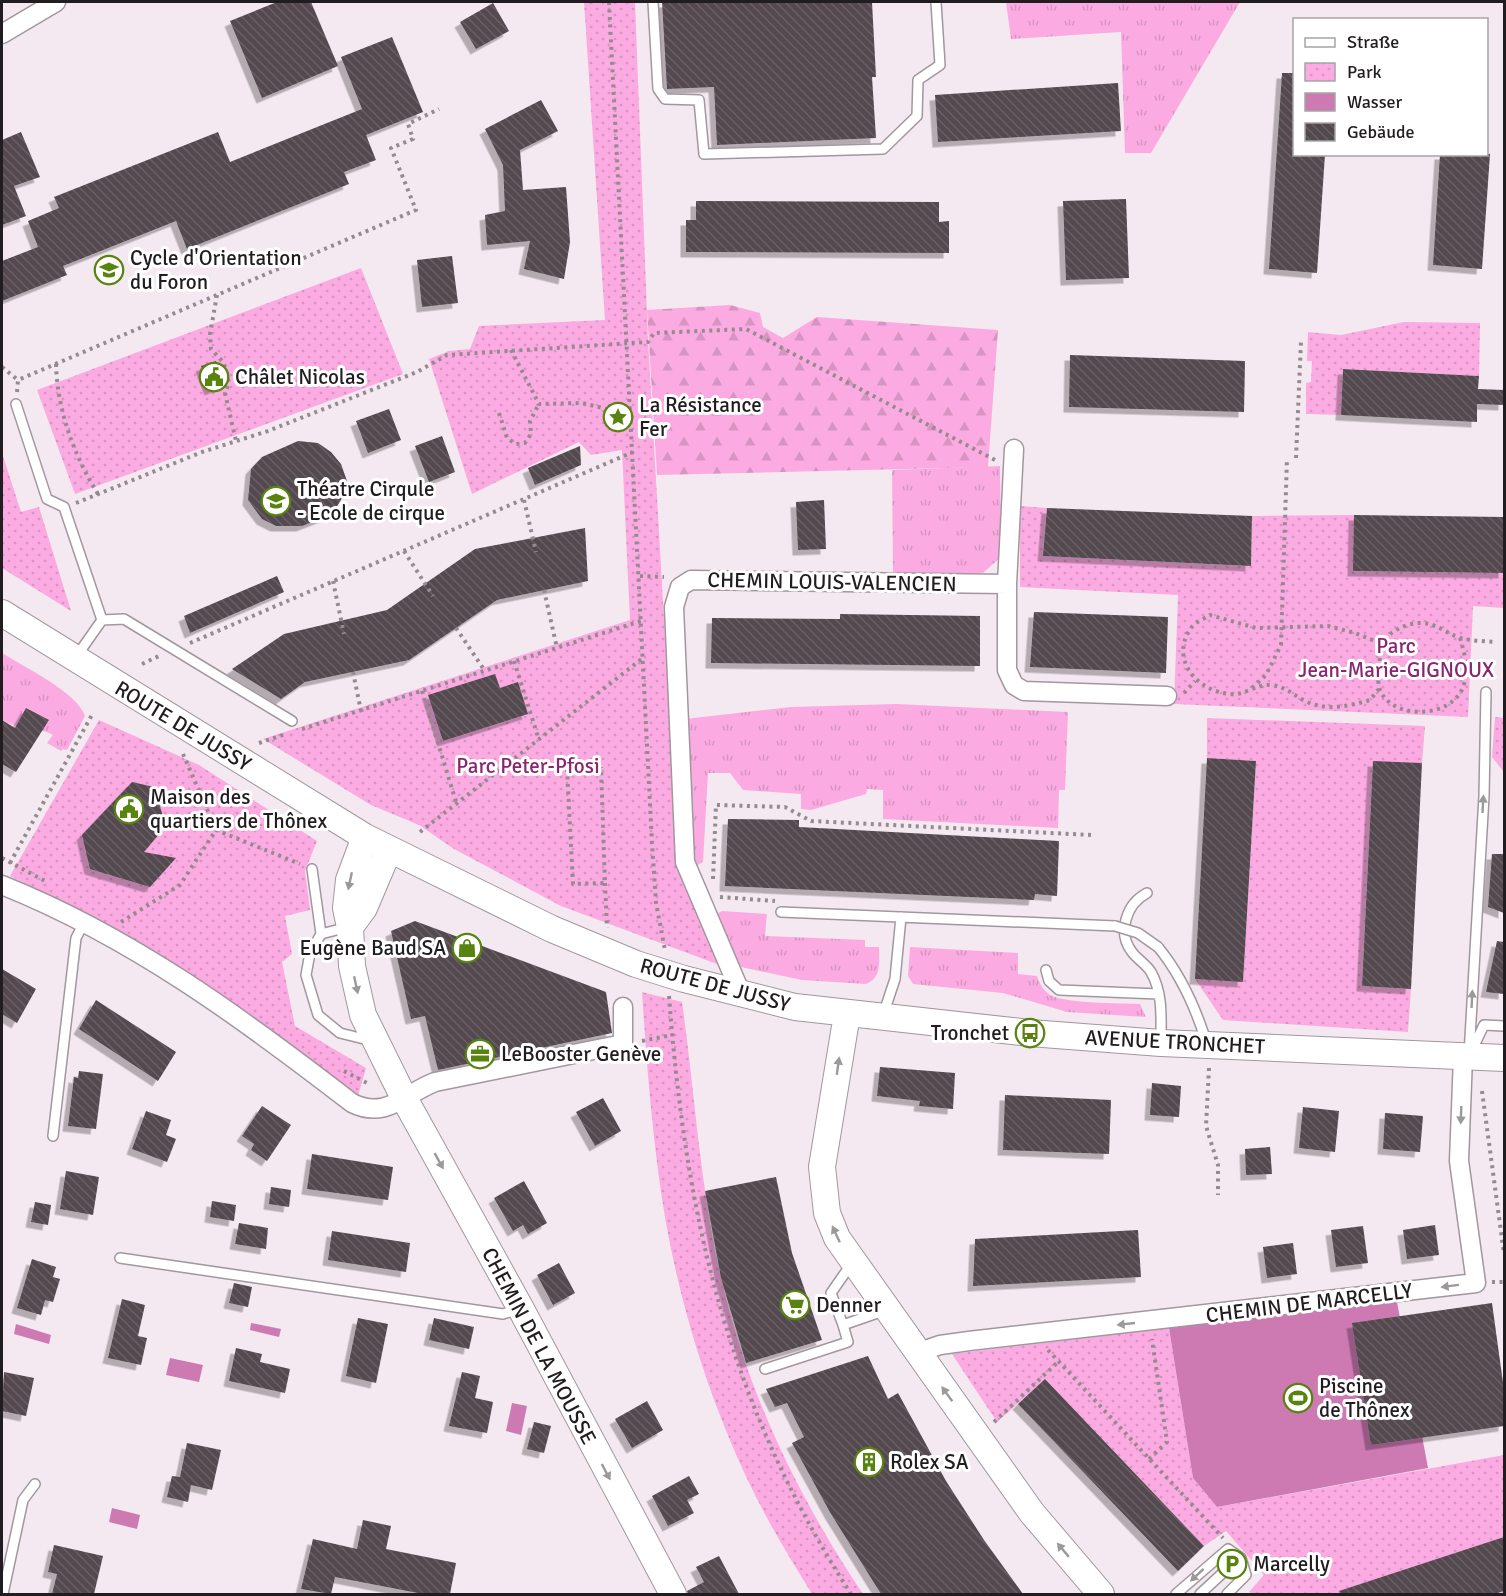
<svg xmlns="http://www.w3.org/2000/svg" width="1506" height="1596" viewBox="0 0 1506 1596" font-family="Signika,sans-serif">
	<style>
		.grass { fill: url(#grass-tufts) }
		.forest { fill: url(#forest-firs) }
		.park { fill: url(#park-dots) }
		.water { fill: #cd7ab3 }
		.building { fill: url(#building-back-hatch); filter: url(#shadow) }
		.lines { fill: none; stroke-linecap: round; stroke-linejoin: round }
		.lane-casing { stroke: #a2979e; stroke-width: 12 }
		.street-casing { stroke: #a2979e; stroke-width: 21 }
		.secondary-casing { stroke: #a2979e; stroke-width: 28 }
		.path { stroke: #938b90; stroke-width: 4; stroke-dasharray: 3 4.5; stroke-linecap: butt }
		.lane { stroke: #fff; stroke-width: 9 }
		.street { stroke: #fff; stroke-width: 18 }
		.secondary { stroke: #fff; stroke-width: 26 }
		.lane-bridge-casing { stroke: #a2979e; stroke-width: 12; stroke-linecap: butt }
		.lane-bridge { stroke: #fff; stroke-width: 9 }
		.oneway { fill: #9b999a }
		.labels { text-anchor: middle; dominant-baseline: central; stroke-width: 6; stroke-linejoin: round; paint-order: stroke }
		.poi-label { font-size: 21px; fill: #211c1f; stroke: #fff; text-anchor: start }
		.street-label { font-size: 21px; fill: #211c1f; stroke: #fff }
		.park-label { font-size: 21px; fill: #882670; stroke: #fff }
	</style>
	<defs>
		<pattern id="grass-tufts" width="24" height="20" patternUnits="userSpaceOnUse" patternTransform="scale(1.5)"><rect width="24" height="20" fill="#fbabe1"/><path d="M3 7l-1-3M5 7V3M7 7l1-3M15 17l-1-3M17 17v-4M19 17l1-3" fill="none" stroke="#d793c1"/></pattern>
		<pattern id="forest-firs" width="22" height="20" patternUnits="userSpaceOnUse" patternTransform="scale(1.5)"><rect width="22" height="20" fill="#fbabe1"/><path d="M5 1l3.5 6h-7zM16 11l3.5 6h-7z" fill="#d793c1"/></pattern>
		<pattern id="park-dots" width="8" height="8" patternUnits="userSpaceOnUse" patternTransform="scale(1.5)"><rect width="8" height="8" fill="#fbabe1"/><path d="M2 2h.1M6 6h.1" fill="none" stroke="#d793c1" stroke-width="1.8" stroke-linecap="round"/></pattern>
		<pattern id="building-back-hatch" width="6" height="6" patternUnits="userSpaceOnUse" patternTransform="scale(1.5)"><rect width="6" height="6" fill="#52494f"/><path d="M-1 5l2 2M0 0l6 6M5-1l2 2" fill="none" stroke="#676065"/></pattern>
		<filter id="shadow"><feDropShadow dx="-5.5" dy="5.5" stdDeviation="0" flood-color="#0004"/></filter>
	</defs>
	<rect width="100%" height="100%" fill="#f4e9f0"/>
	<!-- grass -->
	<path class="grass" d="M1006 2H1240L1151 153H1125L1121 32 1011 39Z
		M1000 466 1001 557 983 573H893L892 470Z
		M2 653C24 667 77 692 85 716L67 750 63 749 61 751 47 743 53 735C35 725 21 731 2 720Z
		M896 704 1068 712 1065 790H1059L1058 828 883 819V790L867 789 866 794 811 810 801 809V794L743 790 730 773H708L703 862 696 866 692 854 685 719 791 707Z
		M722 911 767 914 765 936 865 940V947H879C879 962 882 978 866 984L802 980 741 967 715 915Z
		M910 947 1018 953V974L1037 976C1040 984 1043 990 1050 995 1067 1004 1119 1003 1140 1004L1146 1017 1067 1012 1003 993 913 984 908 976Z"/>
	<!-- forest -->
	<path class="forest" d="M730 305 760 313 763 327 783 338 817 317 998 330 988 467 657 475 647 310Z"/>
	<!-- park -->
	<path class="park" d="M584 2H635L648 339 677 848 718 958 717 964 561 906 454 849 419 825 371 805 263 739 630 620 622 450 591 455 579 442 472 494 429 359 449 351 470 349 479 326 605 320Z
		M361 268 403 374 75 494 37 390Z
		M1404 322 1480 323 1479 376 1343 369 1341 415 1306 414V383L1311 382 1312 361H1307L1308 332 1341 335Z
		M2 453 21 512 39 507 71 611 2 568Z
		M1020 506 1047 508 1044 556 1251 566 1252 516 1354 515V571L1504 573V608L1473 606 1468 717 1174 704 1178 595 1020 587Z
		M1495 717 1504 718V772L1492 757Z
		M1207 718 1425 726 1422 763 1373 762 1362 986 1411 989 1408 1032 1223 1020 1195 979 1243 981 1256 761 1207 758Z
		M99 720 199 765 317 841 305 871 310 910 285 916 292 954 282 962 295 1026 366 1068 358 1096 235 1005 99 921 10 876Z
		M642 992 682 1002C695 1094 700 1187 721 1277 746 1390 799 1499 863 1594H812C796 1568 780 1542 766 1516 718 1426 684 1323 666 1223 653 1147 647 1069 642 992Z
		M1169 1328 1193 1478 1217 1507 1504 1455V1594H1252L1249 1592 1264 1575 1226 1531 1204 1546 1045 1379 997 1422 952 1354Z"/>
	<!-- water -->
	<path class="water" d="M1397 1302 1428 1468 1217 1507 1193 1478 1169 1328Z
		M251 1323 281 1329 279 1337 250 1330Z
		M16 1324 51 1335 49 1344 14 1334Z
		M170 1358 203 1365 199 1382 166 1375Z
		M512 1403 527 1406 521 1435 506 1431Z
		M112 1508 140 1515 137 1529 109 1522Z"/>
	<!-- building -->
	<path class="building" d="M277 2H311L338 66 262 98 230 21Z
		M662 2H872L876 77H872L876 138 717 145 714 87 667 89Z
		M493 3 509 31 476 49 460 22Z
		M392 37 423 112 366 135 376 160 344 172 349 184 187 249 176 221 63 266 67 275 2 301V261L38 247 28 221 59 208 54 197 218 132 230 162 362 109 341 57Z
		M1282 73H1294V154H1325L1317 273 1269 269Z
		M1118 83 1121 131 938 142 935 95Z
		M541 100 558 131 520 150 523 190 566 187 570 242 564 279 524 269 530 241 487 245 485 215 505 211 503 165 485 129Z
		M21 132 40 177 14 186 26 216 2 225V140Z
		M1440 154H1490L1482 269 1433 265Z
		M1126 199 1129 278 1066 280 1063 201Z
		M696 201 939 202V222L949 221V253L686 252V220H696Z
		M452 256 458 303 422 307 417 260Z
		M1070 355 1245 361 1244 412 1069 407Z
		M216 361 225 384 210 390 201 366Z
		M1343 369 1479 376 1478 389 1504 390V405L1477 404V422L1341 415Z
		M389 409 401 440 368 453 356 421Z
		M442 436 455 472 429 482 415 446Z
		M298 441 318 443 331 452 341 464 347 481 344 495 336 508 325 517 302 526H276L262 519 248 500 251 469 262 457Z
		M580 446 581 465 535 485 528 468Z
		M824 500 826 549 798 550 796 502Z
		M1047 508 1252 516 1251 566 1043 556Z
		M1354 515 1504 517V573L1353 571Z
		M585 528 588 581 497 600 409 660 305 682 281 699 232 669 284 634 387 610 475 549Z
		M277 576 284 592 190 633 184 616Z
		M1034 612 1168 617 1166 673 1030 667Z
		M840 614 980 616V666L711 663 712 618 840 619Z
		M495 674 500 688 518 682 528 714 443 741 428 695Z
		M26 708 49 720 16 772 2 764V720L15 728Z
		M1207 758 1256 761 1243 982 1195 979Z
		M1373 761 1422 763 1411 989 1362 986Z
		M132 782 154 787 166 826 144 852 176 858 150 887 90 869 82 835Z
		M728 819 799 820V827L1059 841 1057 896 1035 894 1034 900 725 886Z
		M1492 854H1504V913L1488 907Z
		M415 921 606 992 612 1033 438 1070 425 1016 411 1019 391 931Z
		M1497 941 1504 942V994L1486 992Z
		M2 969 36 989 17 1023 2 1014Z
		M96 1000 176 1052 158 1081 79 1029Z
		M880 1067 955 1073 953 1109 919 1106 920 1101 877 1096Z
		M79 1071 103 1074 96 1129 68 1126 74 1077 78 1078Z
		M1152 1083 1181 1086 1179 1117 1150 1115Z
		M1005 1095 1111 1100 1109 1154 1003 1150Z
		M603 1098 621 1131 595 1146 576 1112Z
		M262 1106 291 1125 267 1161 251 1150 254 1144 242 1136Z
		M1303 1107 1339 1111 1335 1152 1299 1148Z
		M146 1111 171 1120 166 1135 176 1139 167 1162 132 1149Z
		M1385 1113 1423 1116 1420 1152 1383 1149Z
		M1270 1147 1272 1174 1246 1175 1245 1149Z
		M312 1154 393 1167 388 1200 307 1189Z
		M66 1171 99 1177 93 1215 60 1209Z
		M776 1177 792 1253 822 1340 746 1363 721 1278 705 1191Z
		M524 1181 547 1223 528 1234 523 1225 513 1231 494 1198Z
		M271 1187 291 1190 289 1207 269 1204Z
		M212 1201 236 1205 234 1221 210 1217Z
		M35 1202 51 1205 48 1225 31 1222Z
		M239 1223 268 1228 266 1249 235 1244Z
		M1435 1225 1439 1255 1407 1259 1403 1230Z
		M1363 1226 1368 1263 1336 1267 1331 1230Z
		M1138 1230 1141 1277 973 1286 975 1239Z
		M332 1231 410 1243 406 1272 328 1260Z
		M1293 1243 1297 1274 1267 1278 1263 1247Z
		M32 1259 56 1267 53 1277 60 1279 53 1302 45 1300 41 1315 17 1308Z
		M559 1263 575 1293 553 1305 537 1275Z
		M234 1283 252 1287 248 1307 229 1303Z
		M122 1299 145 1305 138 1336 147 1338 141 1365 108 1358Z
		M1492 1303 1504 1390V1426L1371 1445 1352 1323Z
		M358 1318 388 1324 376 1383 346 1376Z
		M434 1318 474 1327 469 1349 429 1340Z
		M236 1348 262 1354 260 1362 290 1369 285 1393 229 1381Z
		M868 1356 888 1399 898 1393 946 1481 984 1540 1023 1594H881L831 1514 792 1443 804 1437 787 1403 775 1407 766 1389Z
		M4 1372 34 1378 26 1416 2 1411Z
		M462 1372 480 1376 475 1398 493 1402 487 1433 449 1426Z
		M1045 1379 1204 1546 1178 1571 1018 1404Z
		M647 1401 663 1430 632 1448 615 1419Z
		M534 1422 551 1426 544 1453 527 1449Z
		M187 1443 221 1450 212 1490 191 1485 188 1502 167 1497 172 1476 180 1477Z
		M689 1476 699 1494 687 1500 694 1513 668 1526 652 1496Z
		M363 1520 391 1526 386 1549 456 1563 450 1594H423L335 1577 331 1594 301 1589 313 1539 357 1549Z
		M1504 1537V1591L1494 1594H1340L1339 1591Z
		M54 1545 103 1556 94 1594H52L57 1574 48 1572Z
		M719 1556 739 1594H688L687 1591 704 1582 696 1567Z"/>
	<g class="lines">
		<!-- lane casing -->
		<g class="lane-casing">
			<path id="lane" d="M653 2 658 89 665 99 699 100 704 154 883 149 917 116 918 80 940 65 936 2
				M16 404 47 499 64 507 102 620 76 657
				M102 620 124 619 292 721
				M312 869 321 934
				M1147 893C1126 904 1117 933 1132 952 1137 959 1147 965 1151 972 1163 993 1161 1018 1161 1040
				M781 912 1115 926
				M348 927 321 934 310 953 306 975 318 1015 340 1033 372 1041
				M1158 947C1181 975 1195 1006 1206 1041
				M1046 970 1049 981 1059 990 1159 994
				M883 1015 895 979 901 917
				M1471 1052 1484 1025 1504 1026
				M1469 1055 1484 796 1486 692
				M53 1136 76 938 85 921
				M120 1258 503 1314 519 1309
				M852 1263 831 1293 843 1325 886 1310
				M765 1369 848 1342 843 1325
				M3 1594 23 1500 35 1484
				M1176 1594 1228 1549 1241 1558 1246 1575 1227 1594
				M1200 1594 1227 1569"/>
		</g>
		<!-- street casing -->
		<g class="street-casing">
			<path id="street" d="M2 34 56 2
				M1007 584 1014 449
				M2 885C132 937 242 1018 352 1103 386 1120 404 1094 435 1082L623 1044V1007
				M742 996 685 862 674 607 680 587 691 580 1007 584V670L1014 685 1024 691 1167 696
				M917 1353 940 1345 969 1341 1476 1283 1459 1161 1463 1057"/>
		</g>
		<!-- secondary casing -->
		<g class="secondary-casing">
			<path id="secondary" d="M2 613 365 837 552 929 636 964 684 979 795 1007 1030 1033 1161 1043 1504 1058
				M365 837 349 880 346 908 350 927 352 966 363 1015 404 1098 521 1309 673 1594
				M350 927 364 908 389 849
				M847 1014 822 1167 827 1213 837 1238 1032 1513 1101 1594"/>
		</g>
		<!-- path -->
		<path class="path" d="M609 2 652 843 656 903 665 950
			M217 295 210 334 211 349 224 363 229 383 225 393 236 441
			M511 350 539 404 582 403 631 415
			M56 364C57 409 74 456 98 494
			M2 367 18 380
			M17 392 18 380 416 210 391 148 413 139 408 124 439 109
			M499 413 507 438 516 444 525 443 531 434 530 421 539 404
			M1296 458 1301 341
			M524 500 536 552
			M76 503 202 452 268 431 417 372 447 355 648 342 654 333 746 329 995 460
			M404 551 433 596
			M640 576 664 577
			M333 581 344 634
			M544 590 557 648
			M456 628 485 671
			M1460 638C1465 654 1469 671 1463 687 1452 718 1393 721 1380 690 1376 679 1380 660 1381 649 1383 633 1406 623 1420 623 1436 623 1444 632 1458 637 1469 641 1483 641 1495 642
			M190 643 633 452
			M514 661 539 740
			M142 664 159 656
			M353 672 361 711
			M1252 688 1266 675 1281 645 1287 458
			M1379 689 1370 700C1349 706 1328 711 1307 702 1294 696 1286 686 1270 685 1257 684 1243 696 1231 694 1197 692 1169 659 1191 628 1195 622 1204 619 1210 615L1256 628 1328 626 1355 633 1382 644
			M422 691 457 805
			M1184 693 1195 681
			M302 729 641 621
			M259 743 286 734
			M183 754 216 830 300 864
			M567 769 573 884 605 883 601 767
			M420 832 643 658
			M2 858 47 882
			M10 863 93 713
			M713 879 716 805 785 807 811 821 1091 835
			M605 883 607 928
			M720 897 775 901
			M121 922 180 885 216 830
			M669 996C686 1220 728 1403 851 1594
			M642 1041 672 1035
			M1209 1068 1206 1126 1218 1165V1195
			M344 1071 367 1083
			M1482 1091 1504 1254
			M1492 1282H1504
			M1048 1350 1223 1538
			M994 1422 1059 1361
			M1149 1459 1167 1442 1152 1339"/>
		<!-- lane -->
		<use href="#lane" class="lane"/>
		<!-- street -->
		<use href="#street" class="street"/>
		<!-- secondary -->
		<use href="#secondary" class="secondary"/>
		<!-- lane-bridge casing -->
		<g class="lane-bridge-casing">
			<path id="lane-bridge" d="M1115 926 1138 933 1158 947"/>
		</g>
		<!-- lane-bridge -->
		<use href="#lane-bridge" class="lane-bridge"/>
	</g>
	<!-- one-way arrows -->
	<defs><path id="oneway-solid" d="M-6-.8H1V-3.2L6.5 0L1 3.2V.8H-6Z" transform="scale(1.5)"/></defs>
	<g class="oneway">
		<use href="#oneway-solid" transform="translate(1483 804) rotate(-87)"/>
		<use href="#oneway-solid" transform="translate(350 881) rotate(102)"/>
		<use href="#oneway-solid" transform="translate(356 985) rotate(78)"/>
		<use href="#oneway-solid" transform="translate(1472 999) rotate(-87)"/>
		<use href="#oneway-solid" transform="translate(838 1066) rotate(-82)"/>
		<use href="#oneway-solid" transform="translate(1461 1115) rotate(92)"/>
		<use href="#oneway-solid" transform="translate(439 1161) rotate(61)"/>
		<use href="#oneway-solid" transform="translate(836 1234) rotate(-115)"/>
		<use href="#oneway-solid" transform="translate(1450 1286) rotate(173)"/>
		<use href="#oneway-solid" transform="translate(1126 1324) rotate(174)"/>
		<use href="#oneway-solid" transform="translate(947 1394) rotate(-126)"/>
		<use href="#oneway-solid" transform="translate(606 1472) rotate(62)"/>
		<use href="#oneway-solid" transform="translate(1063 1550) rotate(-130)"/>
		<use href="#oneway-solid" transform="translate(1197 1575) rotate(137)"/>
	</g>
	<!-- icons -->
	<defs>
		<g id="school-ring" transform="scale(1.5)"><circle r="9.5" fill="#fff" stroke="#58830e" stroke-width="1.5"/><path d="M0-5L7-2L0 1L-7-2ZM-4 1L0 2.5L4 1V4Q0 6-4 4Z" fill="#58830e"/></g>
		<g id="civic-ring" transform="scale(1.5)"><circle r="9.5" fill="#fff" stroke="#58830e" stroke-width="1.5"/><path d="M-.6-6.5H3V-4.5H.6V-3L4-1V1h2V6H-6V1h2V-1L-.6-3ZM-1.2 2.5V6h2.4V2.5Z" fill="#58830e"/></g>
		<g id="sight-ring" transform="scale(1.5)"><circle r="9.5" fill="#fff" stroke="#58830e" stroke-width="1.5"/><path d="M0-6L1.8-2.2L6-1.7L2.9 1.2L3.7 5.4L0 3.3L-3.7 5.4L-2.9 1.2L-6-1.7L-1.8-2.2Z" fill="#58830e"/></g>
		<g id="shop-ring" transform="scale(1.5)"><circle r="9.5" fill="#fff" stroke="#58830e" stroke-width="1.5"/><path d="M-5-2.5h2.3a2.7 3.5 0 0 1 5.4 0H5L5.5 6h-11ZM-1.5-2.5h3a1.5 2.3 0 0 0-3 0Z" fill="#58830e"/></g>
		<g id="bus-ring" transform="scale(1.5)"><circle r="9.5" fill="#fff" stroke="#58830e" stroke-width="1.5"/><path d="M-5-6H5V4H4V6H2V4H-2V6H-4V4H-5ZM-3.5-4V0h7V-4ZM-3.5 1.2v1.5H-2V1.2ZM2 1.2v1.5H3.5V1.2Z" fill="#58830e"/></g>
		<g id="office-ring" transform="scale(1.5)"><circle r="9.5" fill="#fff" stroke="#58830e" stroke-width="1.5"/><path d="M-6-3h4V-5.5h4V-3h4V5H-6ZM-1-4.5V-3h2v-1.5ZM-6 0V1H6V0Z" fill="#58830e"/></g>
		<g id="supermarket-ring" transform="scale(1.5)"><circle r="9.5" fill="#fff" stroke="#58830e" stroke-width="1.5"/><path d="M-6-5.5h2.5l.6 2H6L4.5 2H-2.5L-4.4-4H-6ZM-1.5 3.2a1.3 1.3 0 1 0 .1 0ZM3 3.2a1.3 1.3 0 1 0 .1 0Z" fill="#58830e"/></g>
		<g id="stadium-ring" transform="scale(1.5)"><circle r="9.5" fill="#fff" stroke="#58830e" stroke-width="1.5"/><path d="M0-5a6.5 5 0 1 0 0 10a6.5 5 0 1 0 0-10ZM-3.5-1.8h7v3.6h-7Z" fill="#58830e"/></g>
		<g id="building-ring" transform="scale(1.5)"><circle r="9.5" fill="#fff" stroke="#58830e" stroke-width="1.5"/><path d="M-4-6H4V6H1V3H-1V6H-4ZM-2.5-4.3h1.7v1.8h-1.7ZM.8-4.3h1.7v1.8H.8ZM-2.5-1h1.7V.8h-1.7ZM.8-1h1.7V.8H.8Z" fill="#58830e"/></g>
		<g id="parking-ring" transform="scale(1.5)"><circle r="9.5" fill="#fff" stroke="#58830e" stroke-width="1.5"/><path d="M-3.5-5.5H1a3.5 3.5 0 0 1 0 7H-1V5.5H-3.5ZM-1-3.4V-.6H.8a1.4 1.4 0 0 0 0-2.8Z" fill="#58830e"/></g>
	</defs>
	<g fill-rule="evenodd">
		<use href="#school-ring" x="109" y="270"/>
		<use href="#civic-ring" x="214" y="377"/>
		<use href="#sight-ring" x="618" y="417"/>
		<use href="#school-ring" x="276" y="501"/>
		<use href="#civic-ring" x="129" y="809"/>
		<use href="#shop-ring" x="467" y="948"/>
		<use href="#bus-ring" x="1030" y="1033"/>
		<use href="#office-ring" x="480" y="1054"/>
		<use href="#supermarket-ring" x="795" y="1305"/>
		<use href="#stadium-ring" x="1298" y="1398"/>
		<use href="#building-ring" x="869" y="1462"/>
		<use href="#parking-ring" x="1232" y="1564"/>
	</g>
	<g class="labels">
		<!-- poi labels -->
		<g class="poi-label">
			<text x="130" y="258">Cycle d'Orientation<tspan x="130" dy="24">du Foron</tspan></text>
			<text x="235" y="377">Châlet Nicolas</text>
			<text x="639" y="405">La Résistance<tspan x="639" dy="24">Fer</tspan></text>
			<text x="297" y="489">Théatre Cirqule<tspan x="297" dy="24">- Ecole de cirque</tspan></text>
			<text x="150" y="797">Maison des<tspan x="150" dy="24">quartiers de Thônex</tspan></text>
			<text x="446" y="948" text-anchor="end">Eugène Baud SA</text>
			<text x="1009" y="1033" text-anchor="end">Tronchet</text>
			<text x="501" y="1054">LeBooster Genève</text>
			<text x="816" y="1305">Denner</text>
			<text x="1319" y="1386">Piscine<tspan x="1319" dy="24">de Thônex</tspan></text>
			<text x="890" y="1462">Rolex SA</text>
			<text x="1253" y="1564">Marcelly</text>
		</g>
		<!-- street labels -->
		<g class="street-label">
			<text transform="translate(832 582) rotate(1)">CHEMIN LOUIS-VALENCIEN</text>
			<text transform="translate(183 726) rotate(31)">ROUTE DE JUSSY</text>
			<text transform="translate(715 985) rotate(15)">ROUTE DE JUSSY</text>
			<text transform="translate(1175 1042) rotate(3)">AVENUE TRONCHET</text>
			<text transform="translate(1309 1303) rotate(-7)">CHEMIN DE MARCELLY</text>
			<text transform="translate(539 1346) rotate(62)">CHEMIN DE LA MOUSSE</text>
		</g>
		<!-- park labels -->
		<g class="park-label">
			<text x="1396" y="646">Parc<tspan x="1396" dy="24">Jean-Marie-GIGNOUX</tspan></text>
			<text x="528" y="766">Parc Peter-Pfosi</text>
		</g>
	</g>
	<!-- border -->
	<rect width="1506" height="1596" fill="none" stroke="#211c1f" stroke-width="6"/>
	<!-- legend -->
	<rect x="1293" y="18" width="195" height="138" fill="#ffffff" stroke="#a6a4a5" stroke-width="1.5"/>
	<rect x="1305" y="38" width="30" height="9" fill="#ffffff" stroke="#a6a4a5" stroke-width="1.5"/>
	<text x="1347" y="48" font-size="18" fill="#211c1f">Straße</text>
	<rect x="1305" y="63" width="30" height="18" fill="url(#park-dots)" stroke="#a6a4a5" stroke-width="1.5"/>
	<text x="1347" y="78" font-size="18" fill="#211c1f">Park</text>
	<rect x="1305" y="93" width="30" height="18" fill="#cd7ab3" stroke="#a6a4a5" stroke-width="1.5"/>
	<text x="1347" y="108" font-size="18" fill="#211c1f">Wasser</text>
	<rect x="1305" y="123" width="30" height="18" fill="url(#building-back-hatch)" stroke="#a6a4a5" stroke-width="1.5"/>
	<text x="1347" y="138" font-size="18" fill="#211c1f">Gebäude</text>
</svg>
